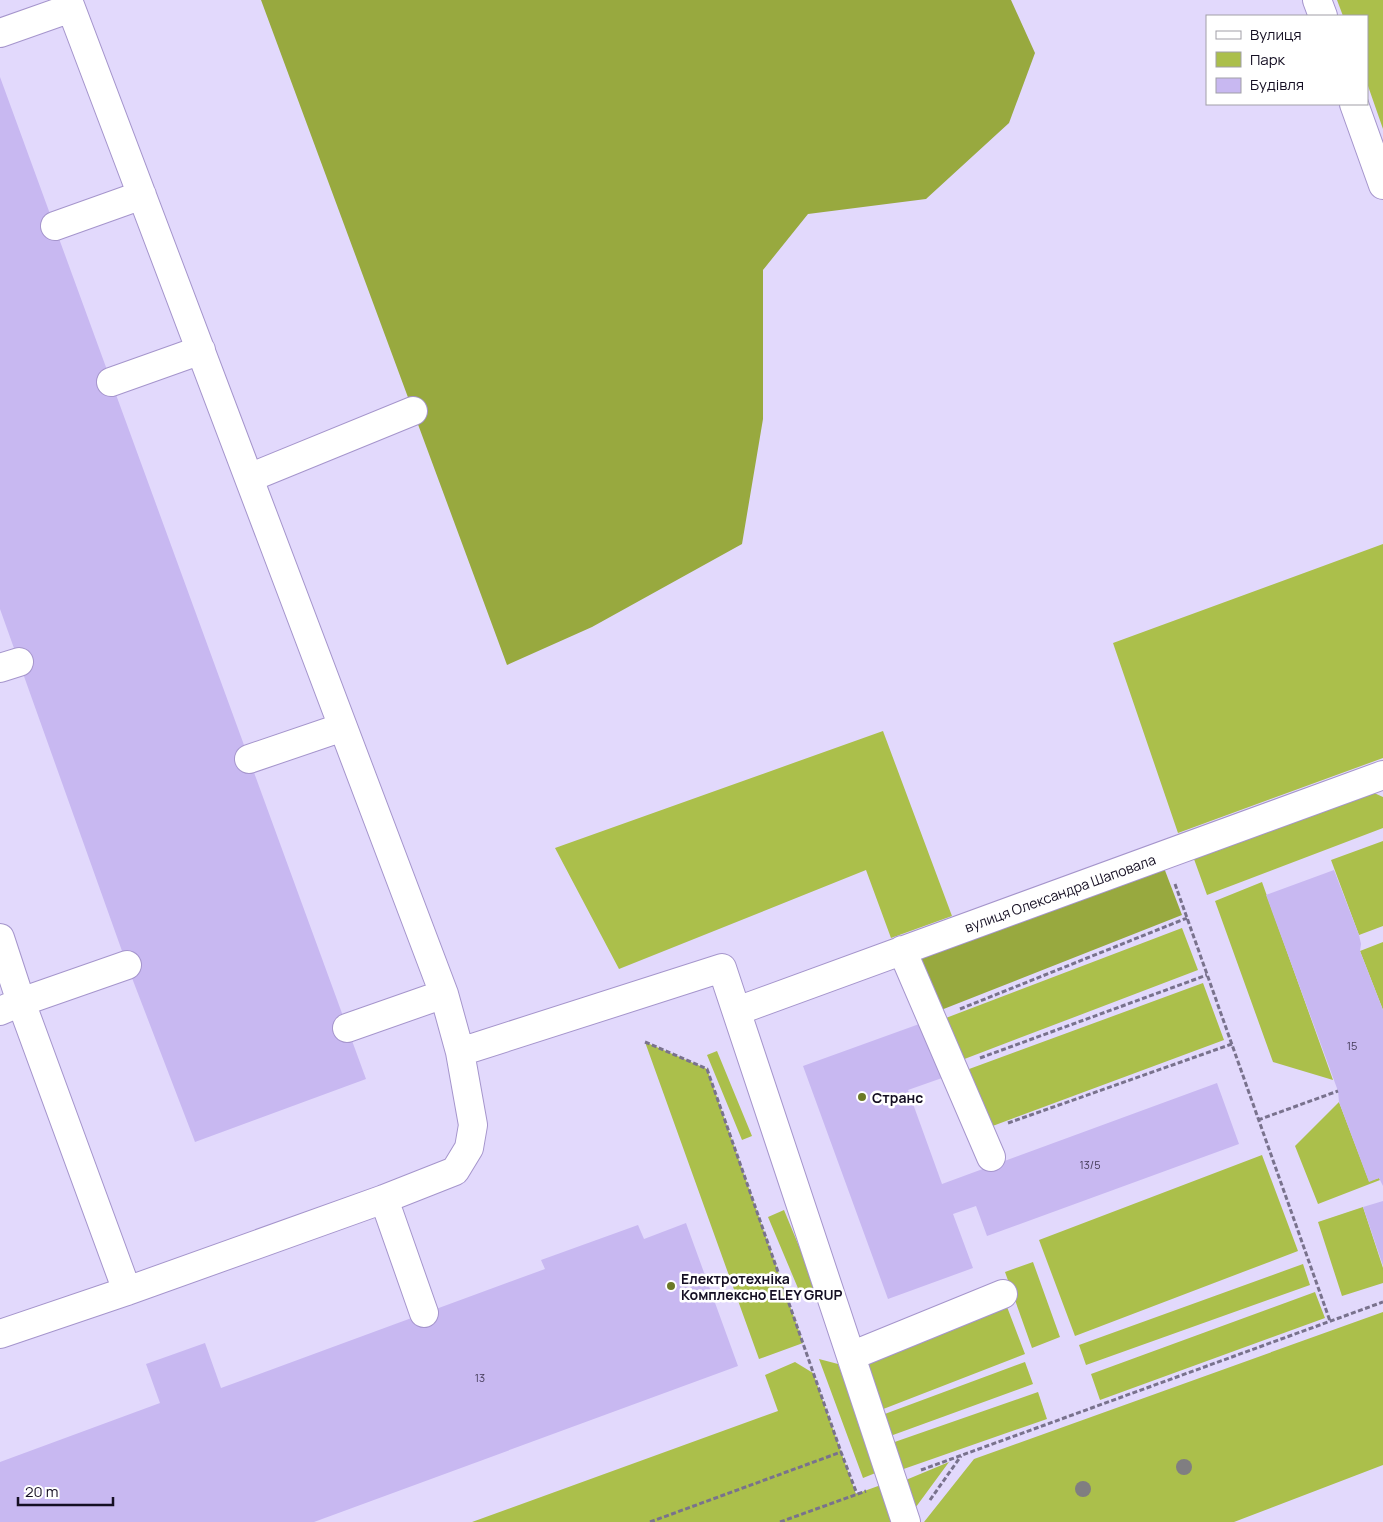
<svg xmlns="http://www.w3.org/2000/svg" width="1383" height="1522" viewBox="0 0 1383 1522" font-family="Manrope,sans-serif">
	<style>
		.green { fill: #abbf4b }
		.forest { fill: #98a93f }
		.building { fill: #c8b8f1 }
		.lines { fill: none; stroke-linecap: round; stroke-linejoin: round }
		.minor-casing { stroke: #a595cc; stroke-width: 30 }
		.path { stroke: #79728d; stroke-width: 3; stroke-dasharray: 5 2.5; stroke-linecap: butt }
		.minor { stroke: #fff; stroke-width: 28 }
		.tree { fill: #807e81 }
		.poi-dot { fill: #6c7926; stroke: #fff; stroke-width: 2 }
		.labels { text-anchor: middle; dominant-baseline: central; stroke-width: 5; stroke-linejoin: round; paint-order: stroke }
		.number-label { font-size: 11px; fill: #423956 }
		.street-label { font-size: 14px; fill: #150f23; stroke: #fff }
		.poi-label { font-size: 14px; font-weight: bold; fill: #150f23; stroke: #fff; text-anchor: start }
	</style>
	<rect width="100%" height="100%" fill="#e2d9fc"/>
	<!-- green -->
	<path class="green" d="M1337 0H1383V129L1367 83V16H1343Z
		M1383 544V758L1178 833 1113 643Z
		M883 731 952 916 891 938 866 870 619 969 555 848Z
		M1372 792 1383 797V828L1207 895 1190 848Z
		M1383 841V926L1359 935 1331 860Z
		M1262 882 1333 1080 1273 1062 1215 901Z
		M1182 928 1198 970 954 1063 938 1021Z
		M1383 942V1010L1360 951Z
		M1203 983 1224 1040 982 1130 961 1072Z
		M645 1042 707 1069 803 1343 759 1359Z
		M717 1051 752 1136 742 1140 707 1055Z
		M1339 1102 1369 1181 1379 1178 1380 1180 1318 1204 1295 1146Z
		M1262 1155 1298 1251 1075 1336 1039 1240Z
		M1363 1207 1383 1268V1283L1342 1296 1318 1222Z
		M784 1210 815 1285 807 1295 800 1293 768 1217Z
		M1033 1262 1060 1337 1032 1348 1005 1272Z
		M1303 1264 1310 1285 1086 1365 1079 1345Z
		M1315 1292 1325 1318 1100 1400 1091 1374Z
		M1004 1299 1025 1354 873 1413 852 1357Z
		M1383 1312V1465L1234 1522H924L974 1459Z
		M819 1359 838 1364 878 1472 863 1478Z
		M795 1362 813 1373 856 1494 892 1481 906 1522H472L778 1411 765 1375Z
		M1025 1362 1033 1384 882 1439 874 1418Z
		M1038 1392 1047 1419 895 1472 886 1445Z
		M949 1462 913 1511 901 1482Z"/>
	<!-- forest -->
	<path class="forest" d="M261 0H1011L1035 53 1009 123 926 199 808 214 763 270V419L742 544 592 627 507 665Z
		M1161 860 1182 915 936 1012 914 957Z"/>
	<!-- building -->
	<path class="building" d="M0 77 366 1079 195 1142 127 965 0 609Z
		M1334 870 1359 935 1361 944 1360 951 1383 1010V1186L1379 1178 1369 1182 1339 1102 1338 1091 1266 895Z
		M922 1023 942 1078 908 1090 942 1184 1217 1083 1239 1144 987 1236 976 1206 953 1214 973 1268 888 1299 803 1066Z
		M1383 1201V1266L1363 1207Z
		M686 1223 738 1366 314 1522H0V1462L160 1403 146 1364 205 1343 221 1388 545 1269 541 1260 638 1225 644 1239Z"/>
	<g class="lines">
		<!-- minor casing -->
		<g class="minor-casing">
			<path id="minor" d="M68 0 444 994 460 1052
				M1317 0 1323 16
				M0 33 71 8
				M1354 104 1383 185
				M55 226 142 195
				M111 382 201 350
				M249 478 413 411
				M0 668 19 662
				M249 759 343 727
				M0 938 21 1002 127 1291
				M902 950 991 1157
				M0 1011 21 1002 127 965
				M737 1011 1383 775
				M347 1028 444 994
				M384 1199 424 1313
				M0 1334 127 1291 384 1199 455 1171 469 1148 473 1125 460 1052 722 968 906 1522
				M851 1356 1003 1294"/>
		</g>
		<!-- path -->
		<path class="path" d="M1175 884 1330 1321
			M960 1009 1187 918
			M645 1042 707 1069 841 1452
			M980 1058 1207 975
			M1258 1120 1338 1091
			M1008 1123 1232 1044
			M921 1470 1383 1302
			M930 1500 961 1456
			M650 1522 841 1452 857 1494
			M780 1522 866 1491"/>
		<!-- minor -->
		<use href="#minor" class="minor"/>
	</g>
	<!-- trees -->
	<g class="tree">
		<circle cx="1184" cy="1467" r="8"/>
		<circle cx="1083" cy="1489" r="8"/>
	</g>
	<!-- markers -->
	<g class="poi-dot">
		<circle cx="862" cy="1097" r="5"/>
		<circle cx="671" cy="1286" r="5"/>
	</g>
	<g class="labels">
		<!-- number labels -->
		<g class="number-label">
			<text x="1352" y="1045">15</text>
			<text x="1090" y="1164">13/5</text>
			<text x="480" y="1377">13</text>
		</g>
		<!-- street labels -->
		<g class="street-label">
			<text transform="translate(1060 893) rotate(-20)">вулиця Олександра Шаповала</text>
		</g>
		<!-- poi labels -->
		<g class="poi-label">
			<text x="872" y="1097">Странс</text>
			<text x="681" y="1278">Електротехніка<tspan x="681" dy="16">Комплексно ELEY GRUP</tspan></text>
		</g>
	</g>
	<!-- legend -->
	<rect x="1206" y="15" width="162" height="90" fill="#ffffff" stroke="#a19fa7"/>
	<rect x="1216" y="31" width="25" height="8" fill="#ffffff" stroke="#a19fa7"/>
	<text x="1250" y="40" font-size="15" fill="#150f23">Вулиця</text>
	<rect x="1216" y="52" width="25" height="15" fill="#abbf4b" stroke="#a19fa7"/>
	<text x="1250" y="65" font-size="15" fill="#150f23">Парк</text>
	<rect x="1216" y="78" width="25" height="15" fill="#c8b8f1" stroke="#a19fa7"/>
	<text x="1250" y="90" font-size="15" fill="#150f23">Будівля</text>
	<!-- scale -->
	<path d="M18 1497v8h95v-8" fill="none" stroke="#150f23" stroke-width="2.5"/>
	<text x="25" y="1497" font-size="15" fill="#150f23" stroke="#ffffff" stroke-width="4" paint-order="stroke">20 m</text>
</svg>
